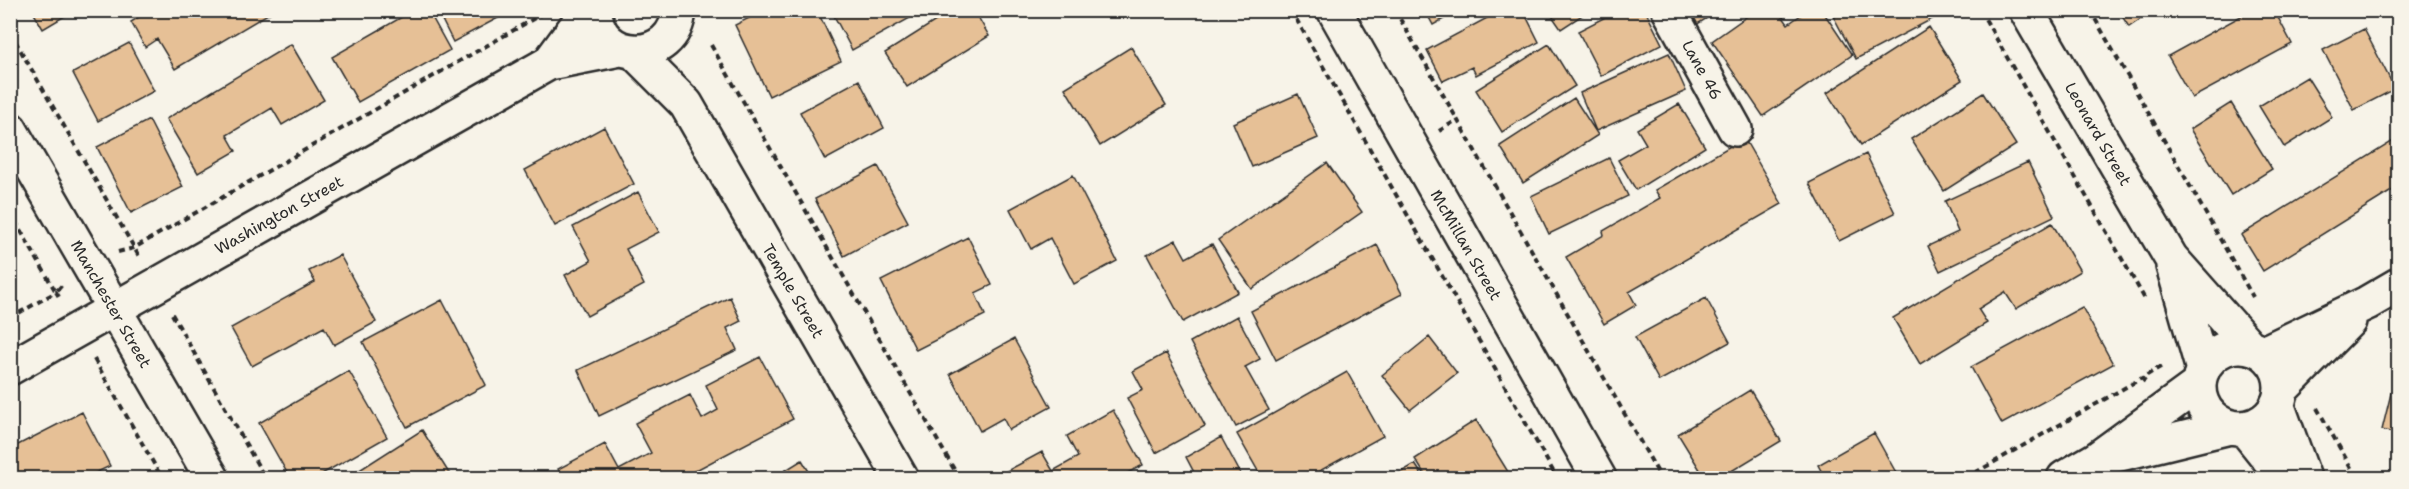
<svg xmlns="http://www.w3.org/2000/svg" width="2409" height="489" viewBox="0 0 2409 489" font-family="'Shantell Sans',sans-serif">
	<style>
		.building { fill: #e6c096; stroke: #2b2b2b; stroke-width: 1.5 }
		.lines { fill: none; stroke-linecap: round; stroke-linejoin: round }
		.minor-casing { stroke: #2b2b2b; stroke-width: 38 }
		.major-casing { stroke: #2b2b2b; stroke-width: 38 }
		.path { stroke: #2b2b2b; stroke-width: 4; stroke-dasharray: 6 4.5; stroke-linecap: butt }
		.minor { stroke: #f7f3e8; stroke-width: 33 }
		.major { stroke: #f7f3e8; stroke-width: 33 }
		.labels { text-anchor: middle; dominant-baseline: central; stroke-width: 5; stroke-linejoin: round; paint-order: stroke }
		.street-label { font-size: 16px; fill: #2b2b2b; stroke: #f7f3e8 }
	</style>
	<rect width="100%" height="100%" fill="#f7f3e8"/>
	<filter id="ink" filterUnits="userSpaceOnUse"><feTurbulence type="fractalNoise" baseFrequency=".0167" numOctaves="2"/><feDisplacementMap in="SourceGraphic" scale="12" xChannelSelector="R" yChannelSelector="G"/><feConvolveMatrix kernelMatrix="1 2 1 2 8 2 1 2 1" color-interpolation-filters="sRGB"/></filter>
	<g filter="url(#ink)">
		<!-- building -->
		<path class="building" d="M32 10H75L43 29Z
			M150 10H188L192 16 202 10 273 11 175 69 157 39 145 47 131 22Z
			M414 10H428L450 50 358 102 332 57Z
			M437 10H513L453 42Z
			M765 10H817L841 61 769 96 735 25Z
			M831 10H906L910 18 852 50Z
			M953 10H974L989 36 907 87 885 53Z
			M1425 10H1460L1433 25Z
			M1502 10H1523L1539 42 1476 75 1472 67 1443 81 1427 50Z
			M1548 10H1590L1561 29Z
			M1619 10H1645L1662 44 1601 76 1578 31Z
			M1687 10H1720L1696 25Z
			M1756 10H1778L1788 24 1808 10H1822L1852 55 1763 116 1712 41Z
			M1830 10H1932L1936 17 1856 59Z
			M2118 10H2154L2129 27Z
			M2252 10H2274L2292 44 2192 98 2168 56Z
			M1929 27 1962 80 1861 145 1827 93Z
			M2364 29 2395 89 2354 110 2323 50Z
			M129 43 154 91 98 121 73 73Z
			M291 44 324 100 282 125 272 108 227 135 236 151 198 173 166 119Z
			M1549 44 1575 86 1502 132 1476 90Z
			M1131 47 1166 105 1100 146 1065 88Z
			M1669 53 1686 91 1596 131 1580 93Z
			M2307 77 2332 117 2284 147 2259 106Z
			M859 80 884 128 825 160 800 112Z
			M1983 93 2016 145 1944 191 1911 139Z
			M1298 94 1318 138 1252 167 1233 123Z
			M1574 98 1598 135 1523 183 1500 146Z
			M2231 103 2272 169 2231 195 2190 129Z
			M1679 104 1705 147 1636 190 1618 160 1646 144 1637 129Z
			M149 120 183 187 131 213 97 147Z
			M604 127 634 184 555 226 525 170Z
			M1744 138 1782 204 1629 292 1636 305 1604 324 1566 257 1604 235 1603 231 1660 198 1655 190Z
			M2398 138V187L2263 271 2241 235Z
			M1866 154 1895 213 1839 241 1809 183Z
			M1609 158 1628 196 1549 234 1531 196Z
			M2028 162 2054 216 1940 271 1928 246 1958 232 1945 201Z
			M1327 163 1362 212 1252 289 1218 240Z
			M878 166 908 222 844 256 815 199Z
			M1073 175 1117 261 1074 284 1050 238 1031 249 1010 209Z
			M638 192 659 232 626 249 644 285 587 316 565 275 591 261 573 227Z
			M2052 223 2080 271 2016 309 2005 292 1978 309 1987 323 1920 364 1893 318Z
			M968 237 992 285 975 293 985 315 916 350 881 281Z
			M1176 240 1186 258 1212 244 1238 292 1183 322 1147 255Z
			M1377 245 1402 294 1276 360 1251 311Z
			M340 255 376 322 334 345 324 327 252 366 231 328 315 282 309 271Z
			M730 297 741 321 727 328 737 350 599 416 578 370Z
			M1706 298 1730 342 1659 381 1635 337Z
			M442 300 486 385 407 427 363 342Z
			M2082 307 2113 364 2002 424 1971 367Z
			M1237 316 1260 359 1245 367 1269 410 1236 427 1190 342Z
			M1429 337 1457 373 1410 410 1382 375Z
			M1014 339 1051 407 1009 430 1003 418 980 431 950 374Z
			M1166 353 1205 426 1156 453 1127 398 1143 390 1133 371Z
			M760 357 793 419 681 478H563L558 469 605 444 619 470 651 453 635 423 690 395 702 419 718 410 706 385Z
			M349 371 387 437 315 478H290L259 423Z
			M1347 372 1383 436 1307 478H1262L1237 434Z
			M2396 373 2398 374V434L2382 430Z
			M1750 390 1781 441 1720 478H1705L1678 434Z
			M1113 410 1143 465 1118 478H994L1042 452 1053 471 1078 457 1067 436Z
			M82 412 110 466 85 478H10V449Z
			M1476 420 1510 475 1505 478H1427L1415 459Z
			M422 430 452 478H347Z
			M1874 433 1899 478H1825L1818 465Z
			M1221 437 1243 478H1197L1186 457Z
			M802 460 813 478H773Z
			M1415 464 1424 478H1391Z"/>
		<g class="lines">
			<!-- minor casing -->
			<g class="minor-casing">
				<path id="minor" d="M595 10C596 64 675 66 679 10
					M1669 10 1735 129
					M2026 10 2171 258 2250 347
					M634 52 686 104 901 478
					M549 63 588 10
					M10 129 212 478
					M2173 266 2203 370
					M2199 387a41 41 0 1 1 82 0a41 41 0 1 1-82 0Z
					M2263 353 2367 303 2398 285
					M10 368 549 63 620 49
					M2281 390 2349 321
					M2277 404 2304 478
					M2244 428 2284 478
					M2112 456 2230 427
					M2064 478 2095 460 2199 384"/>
			</g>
			<!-- major casing -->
			<g class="major-casing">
				<path id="major" d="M1334 10 1599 478"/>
			</g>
			<!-- path -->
			<path class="path" d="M1291 10 1557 478
				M1395 10 1661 478
				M1980 10 2146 301
				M2090 10 2253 297
				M10 32 140 258
				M711 45 959 478
				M1439 131 1457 120
				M10 212 56 292 62 285
				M118 252 134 248 540 15
				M172 314 265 478
				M10 318 56 292 61 300
				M94 359 162 478
				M2145 382 2142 378 2162 366
				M2317 408 2357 478
				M1966 478 2142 378"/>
			<!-- minor -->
			<use href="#minor" class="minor"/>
			<!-- major -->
			<use href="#major" class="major"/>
		</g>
	</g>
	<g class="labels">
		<!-- street labels -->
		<g class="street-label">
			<text transform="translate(1702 70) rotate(61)">Lane 46</text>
			<text transform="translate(2098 134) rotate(60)">Leonard Street</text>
			<text transform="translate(279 215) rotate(-29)">Washington Street</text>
			<text transform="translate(1466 245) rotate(60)">McMillan Street</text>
			<text transform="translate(793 291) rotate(60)">Temple Street</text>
			<text transform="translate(111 304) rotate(60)">Manchester Street</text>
		</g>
	</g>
	<!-- margin -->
	<rect width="2409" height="489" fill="none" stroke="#f7f3e8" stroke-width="36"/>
	<rect x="18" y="18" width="2373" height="453" fill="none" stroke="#2b2b2b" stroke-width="2" filter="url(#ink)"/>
</svg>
